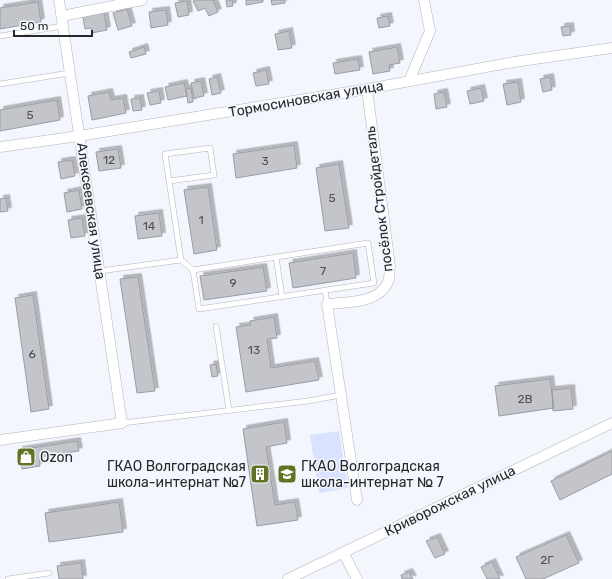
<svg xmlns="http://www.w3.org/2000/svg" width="612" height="579" viewBox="0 0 612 579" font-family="Rubik,sans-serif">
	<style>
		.green { fill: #d9e2fe }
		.building { fill: #c3c5cb; stroke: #9a9ca3; filter: url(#shadow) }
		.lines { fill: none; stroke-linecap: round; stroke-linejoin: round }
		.lane-casing { stroke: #b2b4bb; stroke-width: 6 }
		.street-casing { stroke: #b2b4bb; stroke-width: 11 }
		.lane { stroke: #fff; stroke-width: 5 }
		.street { stroke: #fff; stroke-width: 10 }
		.labels { text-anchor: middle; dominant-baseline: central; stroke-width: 3; stroke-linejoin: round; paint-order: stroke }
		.number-label { font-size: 12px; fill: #4e4f53 }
		.street-label { font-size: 14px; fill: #27282b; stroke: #f4f6fd }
		.poi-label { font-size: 14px; fill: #27282b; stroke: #f4f6fd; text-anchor: start }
	</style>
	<defs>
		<filter id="shadow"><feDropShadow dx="3.5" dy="-3.5" stdDeviation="0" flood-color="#0004"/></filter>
	</defs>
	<rect width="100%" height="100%" fill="#f4f6fd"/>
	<!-- green -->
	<path class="green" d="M339 431 348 488 319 493 310 435Z"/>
	<!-- building -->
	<path class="building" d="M195 0H213L218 12 209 16 205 8 198 11 193 1Z
		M226 0H232L233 6 227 7Z
		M246 0H263V2L246 5Z
		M271 0H285V3L272 5Z
		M187 1 189 15 178 17 175 3Z
		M38 2 41 22 0 29V8Z
		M127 9 132 26 118 30 113 13Z
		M166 10 168 25 151 28 149 12Z
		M104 13 107 30 92 33 91 28 85 29 83 17Z
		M388 16 390 26 379 28 377 18Z
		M570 26 571 35 563 36 561 27Z
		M289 31 292 48 278 50 275 34Z
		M144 47 146 54 131 58 129 52Z
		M397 47 400 63 389 65 390 71 373 74 369 52Z
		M358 59 360 70 335 74 333 63Z
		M266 70 269 84 256 86 253 73Z
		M217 77 221 93 212 95 209 79Z
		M550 77 552 90 543 92 540 79Z
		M201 81 204 96 194 98 191 83Z
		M518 82 521 102 507 105 503 84Z
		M184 83 187 96 168 100 165 87Z
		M191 88 193 102 188 103 186 89Z
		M481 88 484 101 470 104 467 91Z
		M159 91 161 103 150 105 147 93Z
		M109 92 111 100 123 98 126 113 92 120 88 96Z
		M444 92 447 107 436 109 434 94Z
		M140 98 142 110 133 111 131 99Z
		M57 100 60 120 0 131V110Z
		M294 145 297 168 236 178 233 154Z
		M118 149 121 168 99 171 96 152Z
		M72 160 75 176 61 179 58 162Z
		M339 164 349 228 325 231 316 168Z
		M208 187 217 250 194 254 184 190Z
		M79 190 82 209 67 212 64 193Z
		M6 198 8 211 0 212V199Z
		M159 213 162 236 138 239 135 216Z
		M82 218 85 236 71 238 68 220Z
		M353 253 356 278 293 288 289 263Z
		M263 267 267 291 204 300 200 276Z
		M138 277 155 391 137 393 120 279Z
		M33 295 49 409 31 412 15 298Z
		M274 317 277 338 267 339 271 368 315 361 319 380 246 392 236 327 251 325 250 321Z
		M216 364 218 376 212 377 210 365Z
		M550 379 554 408 499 416 495 386Z
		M571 388 573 409 553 411 552 390Z
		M284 422 287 443 266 447 275 505 295 502 298 520 257 526 243 429Z
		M77 441 79 451 39 457 40 466 22 469 19 450Z
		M612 451V474L560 500 551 481Z
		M119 502 123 532 49 542 45 513Z
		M566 535 579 563 543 579H526L516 557Z
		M437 537 445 554 435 558 426 541Z
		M492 562 500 579H487L481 567Z
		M81 563 83 579H59L57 566Z
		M409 572 413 579H402L401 575Z"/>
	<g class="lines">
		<!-- lane casing -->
		<g class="lane-casing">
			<path id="lane" d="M0 36 63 26
				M0 84 69 73
				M169 181 214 175 210 148 165 154 181 260
				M368 243 374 283 199 309 193 270Z
				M276 257 282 297
				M100 271 181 260 193 270
				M325 290 327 304
				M216 326 229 410
				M122 423 308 401 341 395
				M8 579 49 573"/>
		</g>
		<!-- street casing -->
		<g class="street-casing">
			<path id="street" d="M62 16 142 0
				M409 81 430 31 424 0
				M0 147 79 136 367 89 514 62 612 48
				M0 440 122 423 59 0
				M357 500 327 304C347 302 378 304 388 282 390 278 389 271 390 266L367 89
				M343 552 357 579
				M288 579 612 423"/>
		</g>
		<!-- lane -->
		<use href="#lane" class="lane"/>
		<!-- street -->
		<use href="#street" class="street"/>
	</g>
	<!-- icons -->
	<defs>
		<g id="shop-square" transform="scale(1)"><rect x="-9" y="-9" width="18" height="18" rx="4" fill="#617322" stroke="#f4f6fd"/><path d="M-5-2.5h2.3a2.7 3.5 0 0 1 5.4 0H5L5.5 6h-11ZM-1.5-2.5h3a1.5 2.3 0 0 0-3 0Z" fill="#fff"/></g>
		<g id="building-square" transform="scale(1)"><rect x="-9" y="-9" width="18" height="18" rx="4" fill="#617322" stroke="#f4f6fd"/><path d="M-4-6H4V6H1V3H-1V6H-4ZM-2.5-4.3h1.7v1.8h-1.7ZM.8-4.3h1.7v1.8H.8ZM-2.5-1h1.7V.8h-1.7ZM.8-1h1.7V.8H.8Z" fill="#fff"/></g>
		<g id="school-square" transform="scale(1)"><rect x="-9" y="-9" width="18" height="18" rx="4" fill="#617322" stroke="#f4f6fd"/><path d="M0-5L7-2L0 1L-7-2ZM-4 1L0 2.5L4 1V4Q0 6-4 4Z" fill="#fff"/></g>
	</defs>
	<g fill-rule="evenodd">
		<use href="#shop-square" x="26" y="457"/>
		<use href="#building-square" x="260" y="474"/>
		<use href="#school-square" x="287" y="474"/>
	</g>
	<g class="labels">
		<!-- number labels -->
		<g class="number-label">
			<text x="30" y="115">5</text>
			<text x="109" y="160">12</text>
			<text x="265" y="161">3</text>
			<text x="332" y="198">5</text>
			<text x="201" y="220">1</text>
			<text x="149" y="226">14</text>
			<text x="323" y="271">7</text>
			<text x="233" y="283">9</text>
			<text x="254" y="350">13</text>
			<text x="32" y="354">6</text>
			<text x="525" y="399">2В</text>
			<text x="547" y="560">2Г</text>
		</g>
		<!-- street labels -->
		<g class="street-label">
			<text transform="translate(306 99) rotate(-10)">Тормосиновская улица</text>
			<text transform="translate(379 199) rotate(-97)">посёлок Стройдеталь</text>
			<text transform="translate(91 211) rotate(82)">Алексеевская улица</text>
			<text transform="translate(450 501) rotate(-26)">Криворожская улица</text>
		</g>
		<!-- poi labels -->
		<g class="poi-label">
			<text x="40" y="457">Ozon</text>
			<text x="246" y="466" text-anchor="end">ГКАО Волгоградская<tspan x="246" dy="16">школа-интернат №7</tspan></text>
			<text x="301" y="466">ГКАО Волгоградская<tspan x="301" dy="16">школа-интернат № 7</tspan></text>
		</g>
	</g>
	<!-- scale -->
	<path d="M14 30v6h78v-6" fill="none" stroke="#27282b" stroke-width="2"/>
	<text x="20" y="30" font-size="12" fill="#27282b" stroke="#f4f6fd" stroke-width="3" paint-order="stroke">50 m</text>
</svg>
